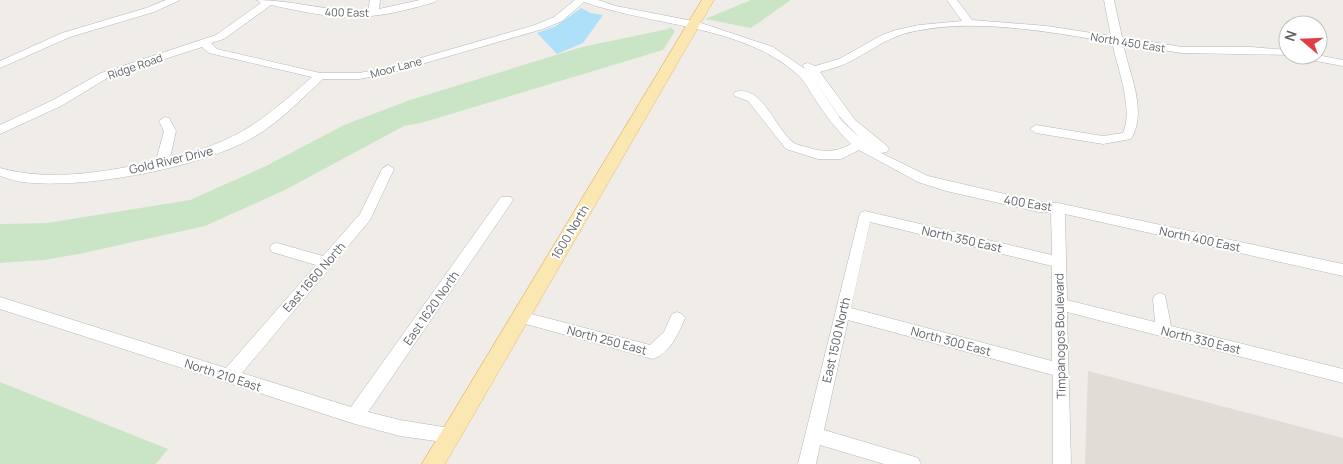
<svg xmlns="http://www.w3.org/2000/svg" width="1343" height="464" viewBox="0 0 1343 464" font-family="Manrope,sans-serif">
	<style>
		.education { fill: #e0dcd6 }
		.green { fill: #c9e5c6 }
		.water { fill: #aee1f9 }
		.lines { fill: none; stroke-linecap: round; stroke-linejoin: round }
		.minor-casing { stroke: #b2b5b9; stroke-width: 1 }
		.major-casing { stroke: #e8b668; stroke-width: 1 }
		.minor { fill: #fff; fill-rule: evenodd }
		.major { fill: #fae7b2; fill-rule: evenodd }
		.labels { text-anchor: middle; dominant-baseline: central; stroke-width: 4; stroke-linejoin: round; paint-order: stroke }
		.far-street-label { font-size: 11px; fill: #5f6367; stroke: #fff }
		.street-label { font-size: 12px; fill: #5f6367; stroke: #fff }
	</style>
	<rect width="100%" height="100%" fill="#f0ede8"/>
	<!-- education -->
	<path class="education" d="M1088 371 1343 438V464H1085Z"/>
	<!-- green -->
	<path class="green" d="M751 0H791L751 28 705 19Z
		M670 27 675 31 663 50 421 123 404 126 285 190 205 226 79 254 44 260 0 263V224L47 223 190 200 266 166 344 125 410 100 582 47 668 29Z
		M0 382 168 449 156 464H0Z"/>
	<!-- water -->
	<path class="water" d="M581 8 591 13 603 15 583 43 557 54 537 33 556 26Z"/>
	<g class="lines">
		<!-- minor casing -->
		<g class="minor-casing">
			<path id="minor" d="M166 0H180L154 12 70 37 0 68V61L62 33 146 8Z
				M257 0C295 0 330 13 368 10L370 0H380L379 9 420 0H437L435 2C414 8 393 14 371 16 337 20 304 12 271 5L224 39 211 43 217 49 320 73H359L386 68 535 25 554 17 575 0H598L616 6 698 22 773 47 805 69 803 66 804 64 808 63 815 66 839 59 882 35 896 30 919 25 962 21 947 0H957L972 20 1047 26 1111 36 1104 0H1114L1122 37 1182 47H1251L1288 50V55H1292L1182 53 1123 44C1129 73 1148 111 1131 139L1103 144 1036 133 1030 129 1036 125 1103 136 1123 133C1134 109 1117 67 1112 42 1047 32 969 16 903 34 884 40 867 53 849 62 840 67 829 69 820 72L855 120 887 146 889 149 887 152 881 153 928 176 1039 202 1058 203 1343 264V276L1065 214 1067 300 1155 322 1153 299 1155 295 1160 293 1165 295 1171 326 1343 369V383L1067 312 1071 464H1053V375L848 320 824 430 912 456 918 458 921 464H884L820 445 816 464H798L860 213 865 211 1052 255 1051 212H1039L946 191 918 182 859 150 841 159H818L786 149 748 101 735 96 733 94 735 92C763 84 776 131 794 143 797 145 803 146 806 147 822 152 835 153 851 144 837 130 826 116 815 99 810 92 805 81 798 75 744 25 651 26 584 2L562 21 543 29 387 74 359 79H323C300 100 279 123 252 138 201 168 81 190 22 182 15 181 7 178 0 176V168C50 182 106 172 156 161L164 131 159 121 165 117 169 118 176 131 170 158C237 142 261 122 312 77L209 53 202 47 109 77 61 106 0 134V125L53 100 101 73 216 35 261 3ZM810 74 839 116 860 138 842 121ZM870 222 1052 266V361L851 308Z
				M1294 55H1317L1343 60V66L1299 58Z
				M388 165 394 169 370 220 242 373 351 407 501 197H511L513 200 511 203 368 412 400 420 456 429 459 435 456 441 450 443 400 436 355 424 0 309V297L226 368 316 265 272 252 270 248 272 244 277 243 323 256 360 214 382 169Z
				M520 311 650 345 664 332 672 314 677 312 682 314 685 318C678 334 671 352 653 359L515 321 512 317 515 313Z"/>
		</g>
		<!-- major casing -->
		<g class="major-casing">
			<path id="major" d="M702 0H714L445 464H422Z"/>
		</g>
		<!-- minor -->
		<use href="#minor" class="minor"/>
		<!-- major -->
		<use href="#major" class="major"/>
	</g>
	<g class="labels">
		<!-- far-street labels -->
		<g class="far-street-label">
			<text transform="translate(347 12) rotate(1)">400 East</text>
			<text transform="translate(1128 42) rotate(9)">North 450 East</text>
			<text transform="translate(135 66) rotate(-19)">Ridge Road</text>
			<text transform="translate(396 67) rotate(-15)">Moor Lane</text>
		</g>
		<!-- street labels -->
		<g class="street-label">
			<text transform="translate(171 160) rotate(-13)">Gold River Drive</text>
			<text transform="translate(1028 203) rotate(9)">400 East</text>
			<text transform="translate(570 232) rotate(-59)">1600 North</text>
			<text transform="translate(962 239) rotate(13)">North 350 East</text>
			<text transform="translate(1200 239) rotate(12)">North 400 East</text>
			<text transform="translate(314 277) rotate(-49)">East 1660 North</text>
			<text transform="translate(431 308) rotate(-55)">East 1620 North</text>
			<text transform="translate(1060 336) rotate(-91)">Timpanogos Boulevard</text>
			<text transform="translate(607 340) rotate(15)">North 250 East</text>
			<text transform="translate(836 340) rotate(-77)">East 1500 North</text>
			<text transform="translate(1201 340) rotate(14)">North 330 East</text>
			<text transform="translate(951 341) rotate(15)">North 300 East</text>
			<text transform="translate(223 375) rotate(18)">North 210 East</text>
		</g>
	</g>
	<!-- north arrow -->
	<g transform="translate(1303 40) rotate(289)"><circle r="24" fill="#ffffff" stroke="#bfc1c2"/>
	<path d="M0-4L9 19L0 12L-9 19Z" fill="#de3f44"/>
	<text y="-8" font-size="14" font-weight="bold" text-anchor="middle" fill="#5f6367">N</text>
	</g>
</svg>
